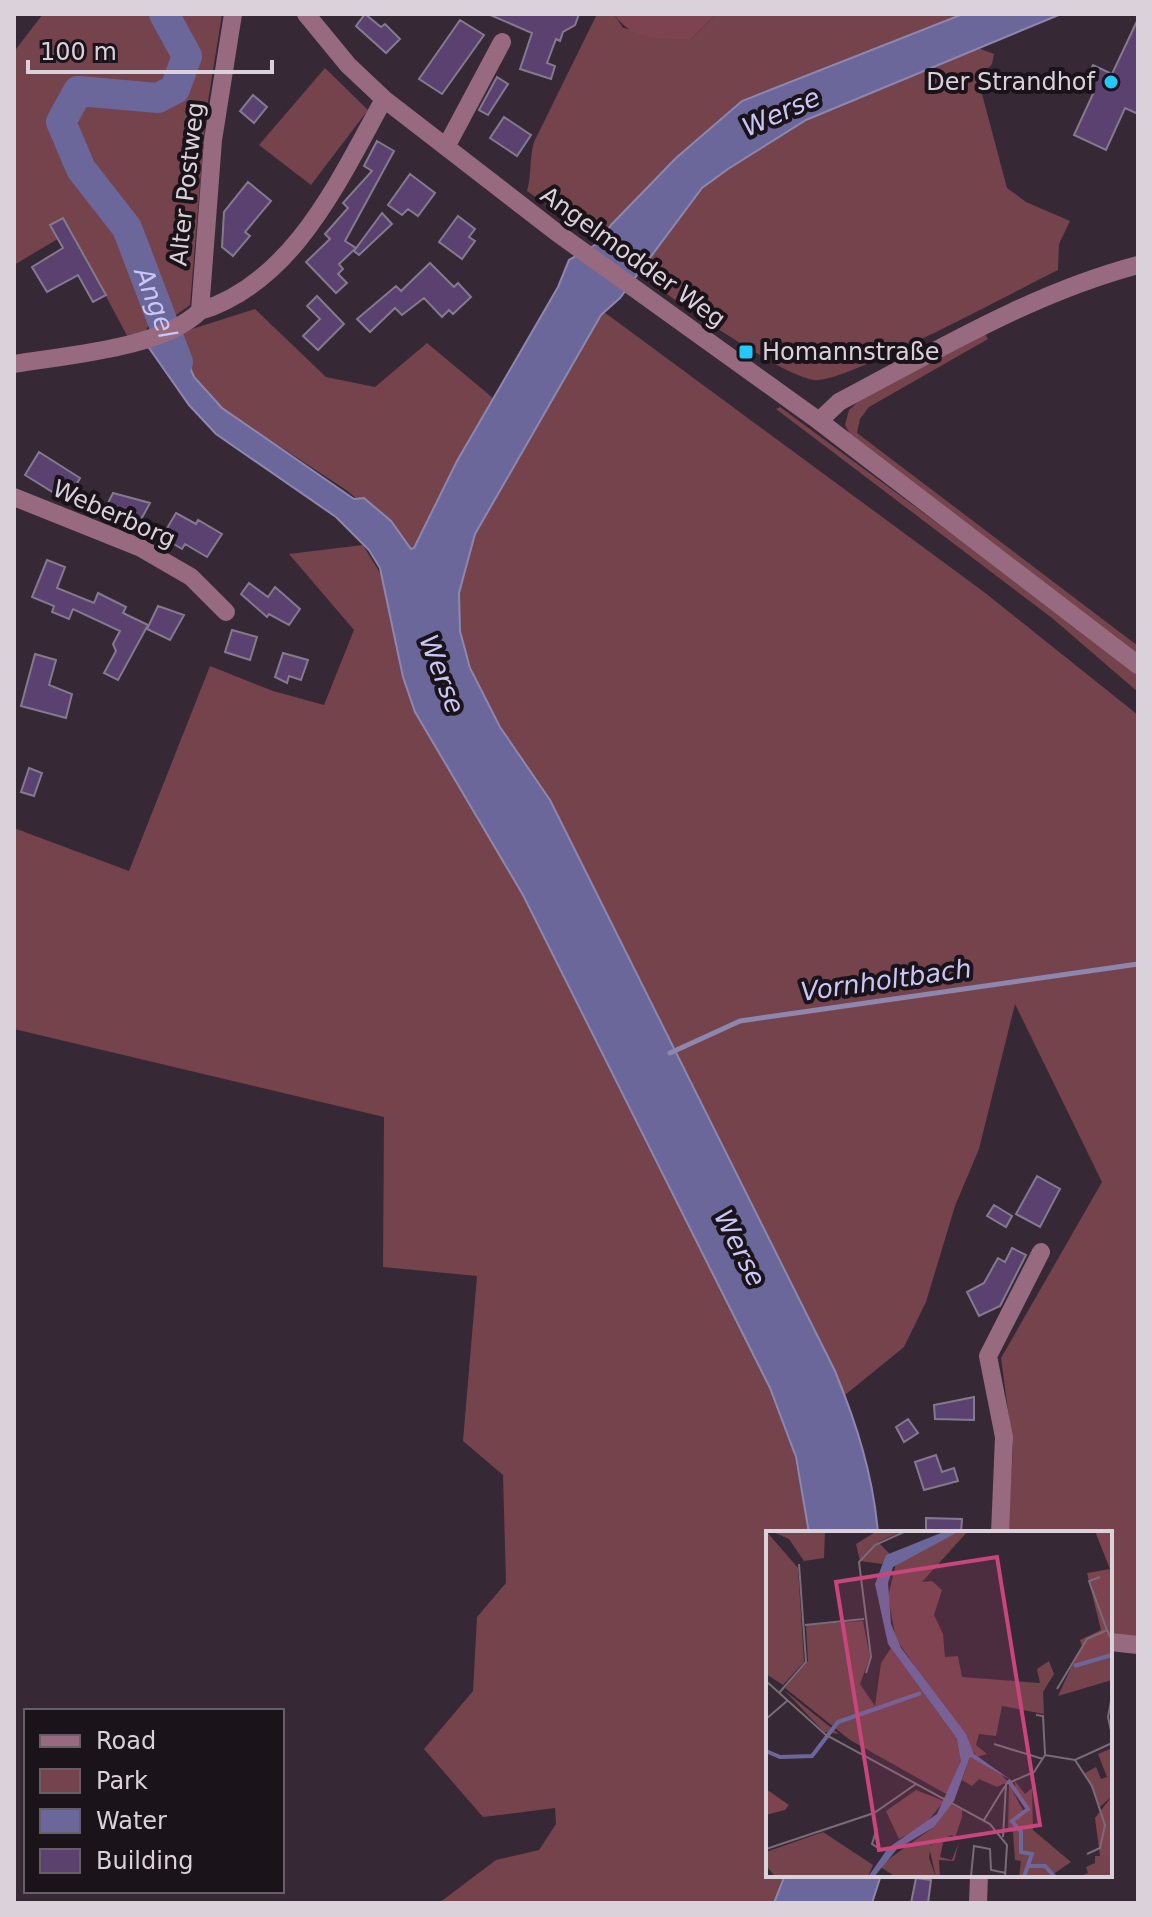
<svg xmlns="http://www.w3.org/2000/svg" width="1152" height="1917" viewBox="0 0 1152 1917" font-family="'DejaVu Sans',sans-serif">
	<style>
		.green { fill: #74434b }
		.forest { fill: #7d434e }
		.water { fill: #6c679b; stroke: #8d87ae; stroke-width: 2 }
		.lines { fill: none; stroke-linecap: round; stroke-linejoin: round }
		.stream { stroke: #8d87ae; stroke-width: 5 }
		.river { stroke: #6c679b; stroke-width: 30 }
		.building { fill: #5b4170; stroke: #847a8e; stroke-width: 2 }
		.minor { stroke: #976a80; stroke-width: 18 }
		.poi-dot { fill: #22c9fe; stroke: #1a131a; stroke-width: 3 }
		.labels { text-anchor: middle; dominant-baseline: central; stroke-width: 8; stroke-linejoin: round; paint-order: stroke }
		.poi-label { font-size: 24px; fill: #dbd1da; stroke: #1a131a; text-anchor: end }
		.street-label { font-size: 24px; fill: #dbd1da; stroke: #1a131a }
		.water-label { font-size: 26px; font-style: italic; fill: #cac7f7; stroke: #1a131a }
		.inset-river { fill: none; stroke: #6c679b; stroke-width: 4 }
		.inset-road { fill: none; stroke: #796c78; stroke-width: 2 }
		.view { fill: #c8467b; fill-opacity: 0.15; stroke: #c8467b; stroke-width: 4 }
		.inset-edge { fill: none; stroke: #dbd1da; stroke-width: 4 }
	</style>
	<rect width="100%" height="100%" fill="#372836"/>
	<!-- green -->
	<path class="green" d="M43 14H164L187 56 175 89 158 98 78 91 61 121 81 170 127 228 149 325 140 340 131 343 71 231 14 265 16 49Z
		M169 14H222L206 114 190 305 172 318C161 288 153 253 138 225 118 188 50 146 89 100L158 101 178 90 190 57Z
		M597 14H614L623 28 691 39 716 14H963L742 101 611 225 600 242 527 191C532 173 529 159 534 142Z
		M978 48 994 54 992 64 978 79 1007 188 1026 202 1070 221 1059 244 1058 270C1021 288 842 385 814 380 777 374 676 299 637 274 657 245 678 209 705 186 783 120 885 87 978 48Z
		M325 68 368 110 311 185 259 145Z
		M255 309 326 377 375 387 427 343 493 398 457 461 415 548 411 549 349 492 222 408 194 377 176 334Z
		M604 312 984 592 1138 715V1637L1110 1635V1533H1008L1013 1447 1001 1358 1102 1182 1015 1004 979 1149 955 1206 926 1302 904 1347 845 1395 550 800C501 728 433 643 468 550 480 516 503 485 520 453 542 412 574 346 604 312Z
		M985 334 988 339 869 407 860 419 857 433 1138 646V655L852 438 845 425 849 410 861 399Z
		M780 407 1138 671V692L1052 618 776 409Z
		M363 545 385 581 403 677 415 713 523 895 770 1388 794 1453 809 1533H768V1875H785L774 1903H439L496 1860 539 1850 556 1824 555 1808 483 1817 424 1749 473 1691 477 1617 506 1583 503 1475 463 1441 477 1276 383 1267 384 1117 14 1029V828L129 871 210 666 273 691 324 705 354 630 289 554Z"/>
	<!-- forest -->
	<path class="forest" d="M614 14H716L691 39C661 39 632 41 614 14Z"/>
	<!-- water -->
	<path class="water" d="M963 14H1061L806 120 728 169 702 188 620 298 601 315 475 534 459 593 460 631 470 668 500 727 550 800 835 1371C857 1425 873 1475 878 1533H809L796 1457 770 1388 523 895 415 712 403 677 380 568 369 550 336 517 216 434 189 405 147 345 176 334 194 377 222 408 354 499 364 498 391 521 411 549 414 548 457 461 558 287 569 260 600 242 611 225 676 158 742 101Z
		M785 1875H881L872 1903H774Z"/>
	<g class="lines">
		<!-- stream -->
		<path class="stream" d="M670 1053 740 1021 1138 964"/>
		<!-- river -->
		<path class="river" id="s1" d="M164 14 187 56 175 89 158 98 78 91 61 122 81 169 127 228 178 362"/>
	</g>
	<!-- building -->
	<path class="building" d="M365 14 381 27 385 24 400 39 386 53 356 26Z
		M488 14H579L575 25 563 32 560 41 556 39 547 63 555 66 551 79 520 69 532 33Z
		M1138 19V114L1125 108 1106 150 1074 135 1093 94 1082 88 1093 65 1112 74Z
		M460 20 484 35 442 94 419 79Z
		M497 77 508 84 488 115 479 110Z
		M253 95 267 107 254 123 240 111Z
		M504 117 531 135 517 156 490 138Z
		M377 141 394 151 345 241 356 248 339 264 343 269 338 274 347 283 336 293 306 262 330 239 325 234 348 208 343 203 372 171 364 166Z
		M410 174 435 193 418 216 408 209 402 215 388 205Z
		M248 182 271 201 245 232 250 236 233 256 222 247 224 212Z
		M382 213 392 224 359 255 354 251Z
		M458 216 475 229 469 237 475 241 462 259 439 242Z
		M63 218 106 295 93 302 78 275 47 292 32 267 63 248 50 225Z
		M430 263 454 287 458 283 471 297 453 314 449 310 442 317 424 298 402 315 395 308 370 332 357 319 396 286 401 291Z
		M317 296 344 324 318 350 303 336 320 319 307 306Z
		M39 452 80 478 67 501 25 475Z
		M113 493 150 503 137 527 105 509Z
		M176 513 196 524 198 520 222 534 207 557 185 544 182 549 162 537Z
		M47 560 65 567 57 588 94 603 98 593 126 607 123 613 148 625 118 680 104 673 116 651 113 644 120 631 73 609 69 619 52 612 54 606 32 597Z
		M249 583 268 597 275 587 300 609 289 625 269 614 267 617 241 594Z
		M158 606 184 615 170 640 147 629Z
		M232 630 257 637 250 660 225 652Z
		M283 653 308 660 301 680 289 676 287 683 275 677Z
		M35 654 56 660 49 685 72 694 66 718 21 706Z
		M29 768 42 773 34 796 21 792Z
		M1037 1176 1060 1189 1040 1227 1016 1214Z
		M994 1205 1012 1216 1006 1227 987 1216Z
		M1012 1248 1026 1255 1000 1306 979 1316 967 1292 984 1283 998 1258 1005 1262Z
		M974 1397V1420L935 1419 934 1405Z
		M908 1419 918 1433 904 1442 896 1427Z
		M936 1455 942 1472 954 1468 958 1481 924 1490 915 1462Z
		M926 1518 962 1519 961 1533H926Z
		M916 1878 931 1880 928 1903H911Z"/>
	<g class="lines">
		<!-- minor -->
		<path class="minor" d="M306 14 348 65 384 99 556 232 819 421 1138 665
			M446 147 502 42
			M200 311C294 282 339 180 384 99
			M14 364C66 355 161 349 200 311L213 140 233 14
			M819 421 839 402C936 351 1032 293 1138 265
			M14 497 141 548 191 577 226 612
			M1000 1533 1004 1437 988 1356 1041 1252
			M1110 1642 1138 1645
			M978 1903 979 1875"/>
	</g>
	<!-- markers -->
	<g class="poi-dot">
		<circle cx="1111" cy="82" r="8"/>
		<rect x="738" y="344" width="16" height="16" rx="4"/>
	</g>
	<g class="labels">
		<!-- poi labels -->
		<g class="poi-label">
			<text x="1095" y="82">Der Strandhof</text>
			<text x="762" y="352" text-anchor="start">Homannstraße</text>
		</g>
		<!-- street labels -->
		<g class="street-label">
			<text transform="translate(187 184) rotate(-84)">Alter Postweg</text>
			<text transform="translate(633 257) rotate(36)">Angelmodder Weg</text>
			<text transform="translate(114 514) rotate(24)">Weberborg</text>
		</g>
		<!-- water labels -->
		<g class="water-label">
			<text transform="translate(781 112) rotate(-24)">Werse</text>
			<text stroke="none"><textPath href="#s1" startOffset="424">Angel</textPath></text>
			<text transform="translate(442 674) rotate(69)">Werse</text>
			<text transform="translate(886 980) rotate(-8)">Vornholtbach</text>
			<text transform="translate(740 1248) rotate(63)">Werse</text>
		</g>
	</g>
	<!-- overview -->
	<g transform="translate(766 1531)">
		<rect width="346" height="346" fill="#372836"/>
		<path d="M0 0 32 37 38 131 17 154 0 143ZM5 0H59L58 27 38 30 23 8ZM111 0H136L112 11 124 23 116 33 94 30 90 13ZM194 0H202L156 51 166 50 176 59 168 84 177 103 179 126 192 125 196 146 274 152 271 138 283 130 288 143 277 161 278 183 236 175 230 205 213 203 210 214 221 223 211 226 130 108 122 66 130 32ZM97 90 104 126 94 153 109 175 115 132 125 117 193 211 196 227 182 264 84 209 19 157 42 130 40 94ZM346 126V149L292 165 305 137ZM18 159 73 203 58 201ZM346 217V265L334 276 319 242 330 236 335 248 341 246 332 223ZM204 226 234 242 242 251 231 256 213 248 206 255 196 249ZM248 249 259 263 266 257 267 299 305 331 283 346H253L255 330 249 329 247 301 242 300 243 253 259 283 262 278 251 265ZM150 259 178 270 158 295 133 308 120 280ZM184 273 196 279V286L189 307 186 304 165 313 163 327 170 346H130L113 335 168 296ZM57 301 107 334 102 346H9L0 334V321ZM329 325H346V346H312L322 342 320 336 329 332Z" fill="#74434b"/>
		<path d="M329 0H346V126L305 137 316 116 314 109 335 99 321 42 344 38ZM0 258 23 274 19 279 0 284ZM346 265V325H334L329 287ZM176 304 189 307 178 308 174 326 186 329 193 311 188 330 173 329 174 346H170L163 316Z" fill="#7d434e"/>
		<path d="M180 0H194L127 36 122 52 125 93 135 117 200 203 208 223 245 249 204 226 188 270 168 296 131 318 108 346H102L122 317 171 283 195 230 191 208 122 113 109 53 120 24Z" fill="#6c679b"/>
		<path class="inset-river" d="M308 135 346 124M0 220 14 226 46 225 72 191 155 162M242 249 262 278 246 290 255 301V321L266 323 258 346M262 335H279L289 346"/>
		<path class="inset-road" d="M334 46 323 50 341 99M39 94 98 88M100 142 105 126 93 31 109 14 140 0M0 150 60 204 224 293 241 314 239 346M291 158 321 108 341 99 346 110M13 162 40 131 33 33M346 165 342 186 346 204M270 184 277 185 279 223M0 188 21 170M228 213 277 228M309 229 326 255 339 294 334 317 321 323M218 289 239 255M111 297 106 313 114 318M237 306 240 253 268 241 279 224 309 229 346 212M0 318 108 282 150 253M205 345 208 315 224 318 225 339 240 342"/>
		<path class="view" d="M231 26 274 294 113 319 70 51Z"/>
		<rect width="346" height="346" class="inset-edge"/>
	</g>
	<!-- border -->
	<rect width="1152" height="1917" fill="none" stroke="#dbd1da" stroke-width="32"/>
	<!-- legend -->
	<rect x="24" y="1709" width="260" height="184" fill="#1a131a" stroke="#675f67" stroke-width="2"/>
	<rect x="40" y="1735" width="40" height="12" fill="#976a80" stroke="#675f67" stroke-width="2"/>
	<text x="96" y="1749" font-size="24" fill="#dbd1da">Road</text>
	<rect x="40" y="1769" width="40" height="24" fill="#74434b" stroke="#675f67" stroke-width="2"/>
	<text x="96" y="1789" font-size="24" fill="#dbd1da">Park</text>
	<rect x="40" y="1809" width="40" height="24" fill="#6c679b" stroke="#675f67" stroke-width="2"/>
	<text x="96" y="1829" font-size="24" fill="#dbd1da">Water</text>
	<rect x="40" y="1849" width="40" height="24" fill="#5b4170" stroke="#675f67" stroke-width="2"/>
	<text x="96" y="1869" font-size="24" fill="#dbd1da">Building</text>
	<!-- scale -->
	<path d="M28 60v12h244v-12" fill="none" stroke="#dbd1da" stroke-width="4"/>
	<text x="40" y="60" font-size="24" fill="#dbd1da" stroke="#1a131a" stroke-width="6" paint-order="stroke">100 m</text>
</svg>
